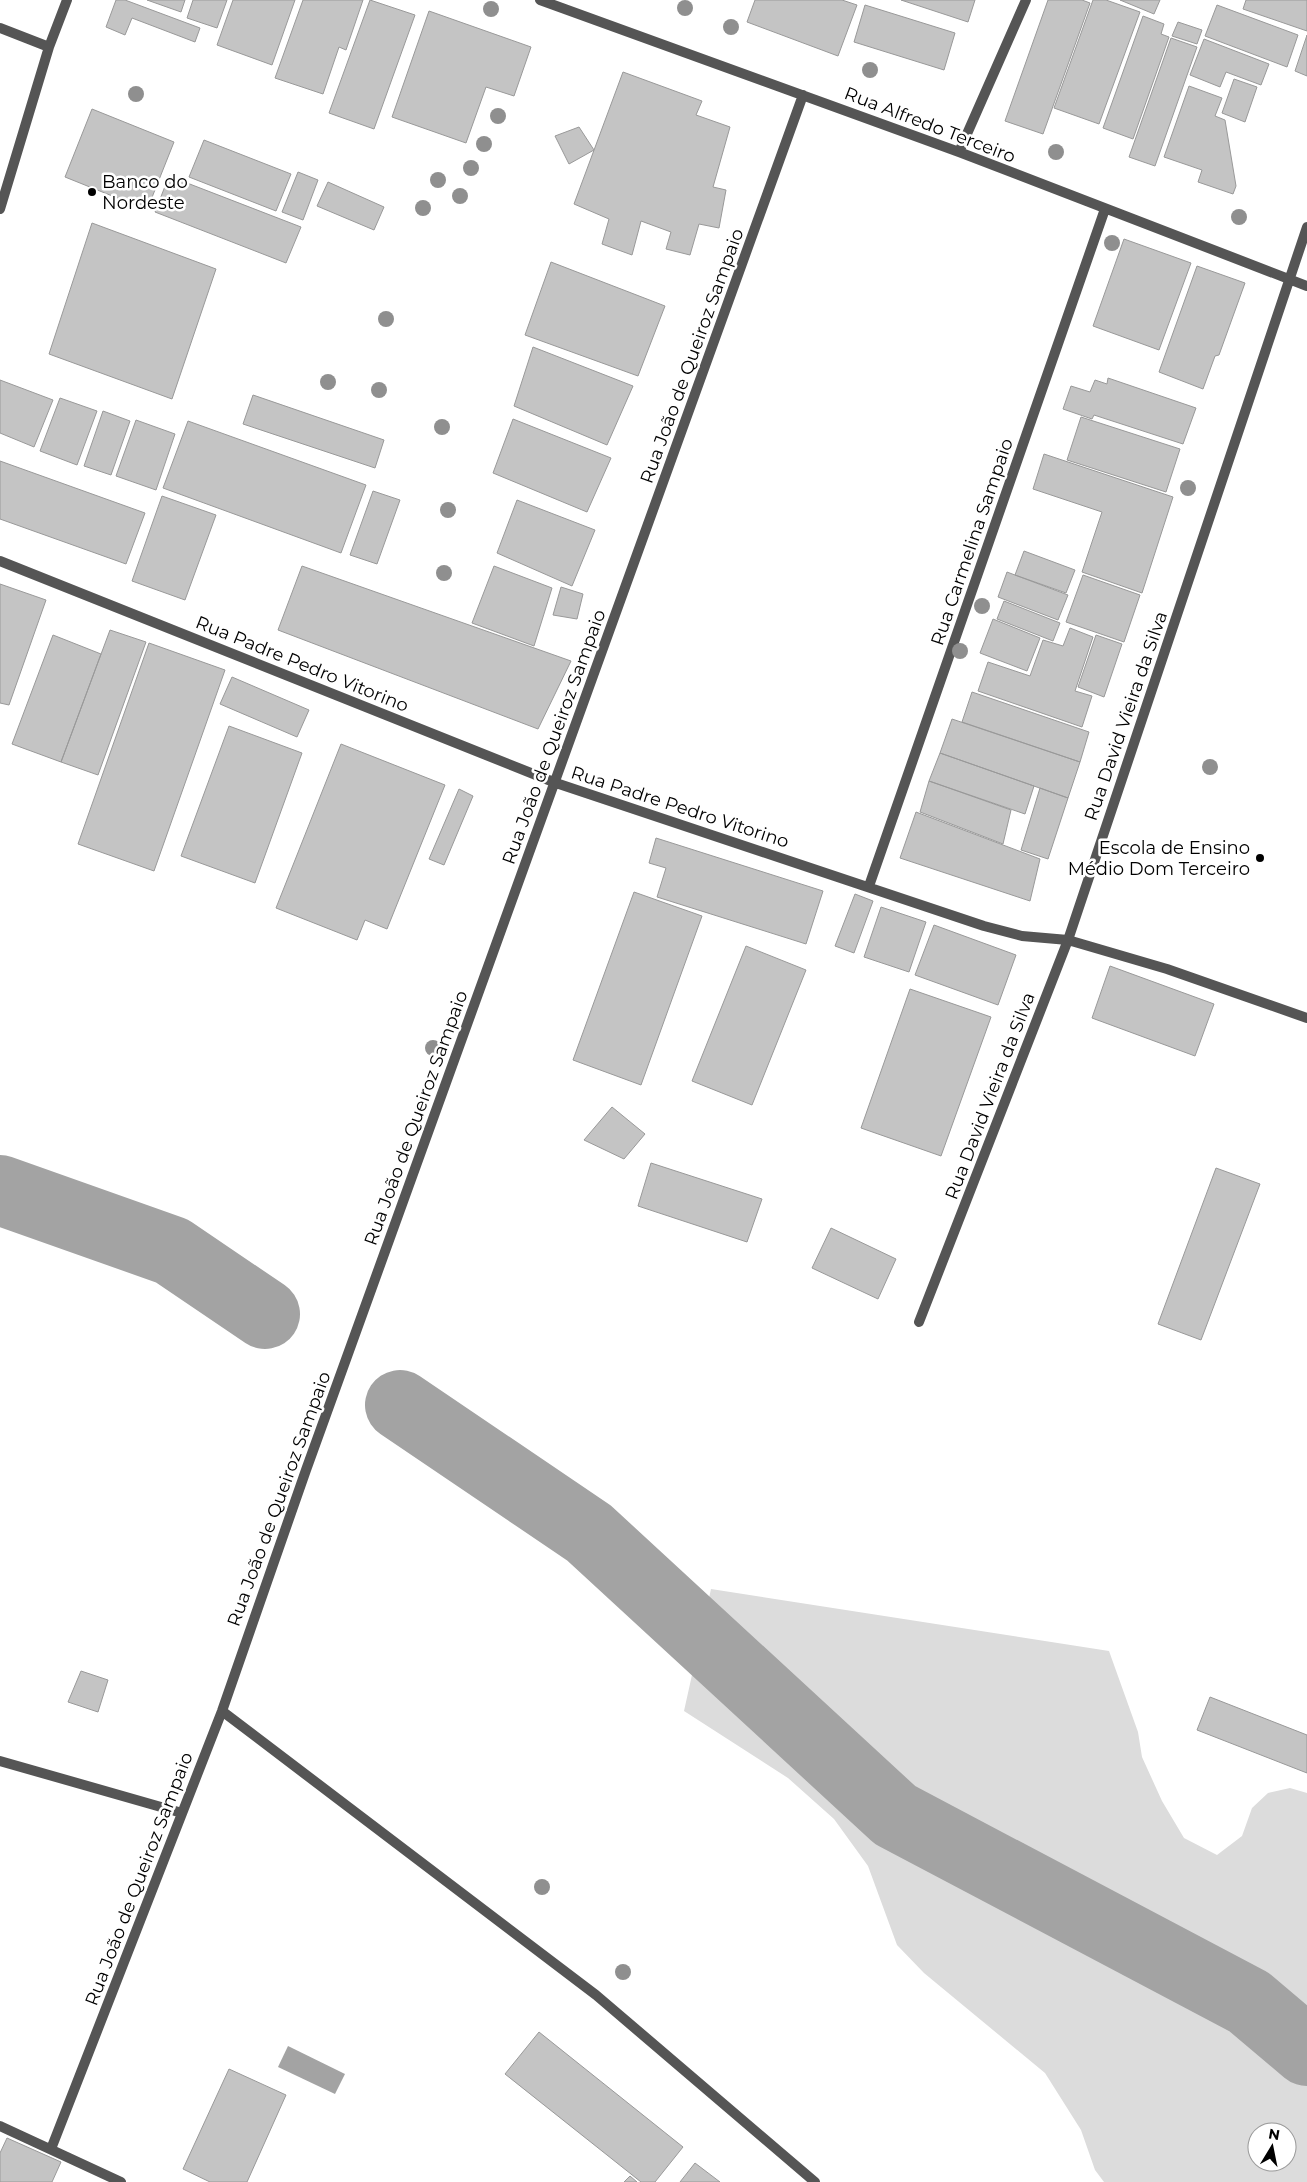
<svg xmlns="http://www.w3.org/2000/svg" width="1307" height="2182" viewBox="0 0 1307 2182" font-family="Montserrat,sans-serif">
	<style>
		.green { fill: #dcdcdc; fill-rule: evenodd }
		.water { fill: #a3a3a3 }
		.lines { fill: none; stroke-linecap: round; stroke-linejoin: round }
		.river { stroke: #a3a3a3; stroke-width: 70 }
		.building { fill: #c4c4c4; stroke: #999 }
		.street { stroke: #555; stroke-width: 10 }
		.tree { fill: #8f8f8f }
		.poi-dot { fill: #000; stroke: #fff; stroke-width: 2 }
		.labels { text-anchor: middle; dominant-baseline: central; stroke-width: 5; stroke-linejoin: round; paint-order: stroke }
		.street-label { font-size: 18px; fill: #000; stroke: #fff }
		.poi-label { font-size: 18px; fill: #000; stroke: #fff; text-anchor: start }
	</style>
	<rect width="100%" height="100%" fill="#fff"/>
	<!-- green -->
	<path class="green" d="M711 1589 1109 1651 1138 1732 1142 1757 1162 1801 1184 1838 1217 1855 1242 1836 1252 1808 1268 1793 1290 1788 1307 1793V2182H1104L1095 2170 1081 2130 1045 2073 924 1973 897 1945 868 1866 834 1819 788 1778 684 1711ZM1257 2132H1287V2162H1257Z"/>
	<!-- water -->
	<path class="water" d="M288 2046 345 2074 335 2094 278 2067Z"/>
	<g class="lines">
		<!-- river -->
		<path class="river" d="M0 1190 172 1251 265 1314
			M400 1405 589 1533 895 1815 1249 2002 1307 2051"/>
	</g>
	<!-- building -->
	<path class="building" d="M116 0H125L200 28 195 42 132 18 125 35 106 27Z
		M147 0H185L181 12Z
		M193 0H227L217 28 187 18Z
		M233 0H295L272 65 217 45Z
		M303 0H363L346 50 339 47 323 94 275 78Z
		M370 0 415 15 374 129 329 113Z
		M755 0H842L857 5 838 56 747 22Z
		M901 0H975L968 22Z
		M1048 0H1082L1090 3 1043 134 1005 121Z
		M1093 0H1106L1140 12 1099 124 1054 108Z
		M1120 0H1160L1154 14Z
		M1246 0H1307V31L1243 9Z
		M865 5 955 33 944 70 854 42Z
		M1217 5 1298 35 1287 67 1205 36Z
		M429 11 531 47 514 96 486 87 466 143 392 117Z
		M1143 16 1164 24 1161 34 1169 37 1133 139 1103 128Z
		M1178 22 1202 30 1197 44 1172 36Z
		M1307 35V76L1295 71Z
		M1171 38 1197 47 1155 166 1129 157Z
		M1204 39 1269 64 1261 85 1226 72 1220 87 1190 75Z
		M623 72 702 101 696 115 730 127 713 187 726 190 719 228 699 224 690 255 666 249 671 232 641 221 632 255 602 244 609 219 574 204Z
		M1234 79 1257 87 1245 122 1222 113Z
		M1189 86 1222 98 1215 116 1225 120 1236 186 1233 194 1198 182 1202 170 1164 157Z
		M92 109 174 142 147 210 65 177Z
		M579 127 594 150 569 164 555 136Z
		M204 140 291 174 276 211 189 177Z
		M298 172 318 180 303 220 282 212Z
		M169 176 301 227 286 263 155 212Z
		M328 182 384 207 374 230 317 206Z
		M92 223 216 269 172 399 49 354Z
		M1124 239 1191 263 1159 350 1093 326Z
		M551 262 665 306 638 376 525 335Z
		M1197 266 1245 283 1219 355 1215 356 1203 389 1159 372Z
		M533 347 633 386 607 445 514 406Z
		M1108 378 1196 408 1183 444 1094 415 1092 419 1063 409 1071 386 1090 392 1095 380 1107 384Z
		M0 380 53 400 34 447 0 433Z
		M253 395 384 440 375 468 243 424Z
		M60 398 97 411 77 465 40 451Z
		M103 411 130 421 111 475 84 466Z
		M1081 417 1180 449 1166 492 1067 460Z
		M513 419 611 458 587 512 493 473Z
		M136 420 175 434 156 490 116 476Z
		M188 421 366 485 341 553 163 488Z
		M1044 454 1173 497 1142 593 1082 572 1102 512 1033 489Z
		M0 461 145 513 126 564 0 519Z
		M373 491 400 500 377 564 350 555Z
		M162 496 216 515 185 600 132 581Z
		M517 500 595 530 572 586 497 553Z
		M1024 551 1075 570 1066 593 1015 575Z
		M302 566 571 661 538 729 278 630Z
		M494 566 552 588 534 646 472 623Z
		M1007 572 1068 595 1058 620 998 597Z
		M1083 575 1140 595 1124 642 1066 622Z
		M0 584 46 600 9 705 0 703Z
		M561 587 583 594 577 619 553 615Z
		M1004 601 1060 623 1053 641 997 619Z
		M993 619 1040 638 1027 671 980 653Z
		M1070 628 1093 637 1075 691 1092 696 1082 727 978 691 988 662 1030 676 1043 640 1063 646Z
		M110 630 146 642 98 775 61 762Z
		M53 635 101 654 61 762 12 744Z
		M1096 635 1122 644 1104 697 1078 687Z
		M149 643 225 670 154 871 78 844Z
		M232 677 309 710 297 737 220 704Z
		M972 692 1089 732 1080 762 962 722Z
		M952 719 1080 762 1068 798 940 753Z
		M229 726 302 753 255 883 181 856Z
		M341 744 445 785 387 929 365 920 357 940 276 908Z
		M940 753 1034 786 1025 814 929 781Z
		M929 781 1011 810 1003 844 920 812Z
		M1040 788 1068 798 1048 859 1021 850Z
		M459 789 473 796 444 865 429 859Z
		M916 812 1040 859 1030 901 900 858Z
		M656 838 823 891 806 944 657 897 666 868 649 863Z
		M634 892 702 916 641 1085 573 1060Z
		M855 894 873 901 854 953 835 946Z
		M881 907 926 922 909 972 864 957Z
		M934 925 1016 955 998 1005 915 975Z
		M746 946 806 970 752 1105 692 1081Z
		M1110 966 1214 1004 1195 1056 1092 1018Z
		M910 989 991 1017 941 1156 861 1128Z
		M612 1107 645 1134 624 1159 584 1140Z
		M651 1163 762 1199 747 1242 638 1206Z
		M1216 1168 1260 1184 1201 1340 1158 1324Z
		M831 1228 896 1259 878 1299 812 1268Z
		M81 1671 108 1680 98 1712 68 1702Z
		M1210 1697 1307 1735V1773L1197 1730Z
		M539 2032 683 2147 655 2182H641L505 2074Z
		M229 2069 286 2095 247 2182H210L183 2169Z
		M7 2138 61 2162 52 2182H0V2153Z
		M695 2163 720 2182H680Z
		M630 2176 637 2182H624Z"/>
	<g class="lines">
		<!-- street -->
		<path class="street" d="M540 0 959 152 1307 286
			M0 28 49 47
			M959 152 1026 0
			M0 209 49 47 67 0
			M0 561 556 783 984 926 1022 936 1068 940 1167 969 1307 1018
			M869 886 1105 209
			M919 1322 1068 940 1307 227
			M222 1711 596 1995 815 2182
			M0 1761 182 1813
			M0 2126 121 2182
			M51 2149 222 1711 306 1470 803 95"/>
	</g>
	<!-- trees -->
	<g class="tree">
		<circle cx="685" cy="8" r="8"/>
		<circle cx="491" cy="9" r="8"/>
		<circle cx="731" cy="27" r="8"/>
		<circle cx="870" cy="70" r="8"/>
		<circle cx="136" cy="94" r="8"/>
		<circle cx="498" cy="116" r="8"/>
		<circle cx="484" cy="144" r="8"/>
		<circle cx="1056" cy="152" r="8"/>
		<circle cx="471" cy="168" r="8"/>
		<circle cx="438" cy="180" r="8"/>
		<circle cx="460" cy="196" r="8"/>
		<circle cx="423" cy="208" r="8"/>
		<circle cx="1239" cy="217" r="8"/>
		<circle cx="1112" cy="243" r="8"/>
		<circle cx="386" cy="319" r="8"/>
		<circle cx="328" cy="382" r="8"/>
		<circle cx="379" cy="390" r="8"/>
		<circle cx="442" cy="427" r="8"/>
		<circle cx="1188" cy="488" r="8"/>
		<circle cx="448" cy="510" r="8"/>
		<circle cx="444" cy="573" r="8"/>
		<circle cx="982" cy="606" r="8"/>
		<circle cx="960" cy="651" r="8"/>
		<circle cx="1210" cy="767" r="8"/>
		<circle cx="433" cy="1048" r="8"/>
		<circle cx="542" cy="1887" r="8"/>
		<circle cx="623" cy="1972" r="8"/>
	</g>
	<!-- markers -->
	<g class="poi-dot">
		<circle cx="92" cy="192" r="5"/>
		<circle cx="1260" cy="858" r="5"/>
	</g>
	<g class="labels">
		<!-- street labels -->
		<g class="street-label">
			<text transform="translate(930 125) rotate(21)">Rua Alfredo Terceiro</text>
			<text transform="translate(692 356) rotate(-70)">Rua João de Queiroz Sampaio</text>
			<text transform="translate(972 542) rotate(-71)">Rua Carmelina Sampaio</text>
			<text transform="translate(302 664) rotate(22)">Rua Padre Pedro Vitorino</text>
			<text transform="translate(1126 716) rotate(-71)">Rua David Vieira da Silva</text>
			<text transform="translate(554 737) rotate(-70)">Rua João de Queiroz Sampaio</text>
			<text transform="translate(680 807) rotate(18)">Rua Padre Pedro Vitorino</text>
			<text transform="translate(990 1096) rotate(-69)">Rua David Vieira da Silva</text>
			<text transform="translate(416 1118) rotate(-70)">Rua João de Queiroz Sampaio</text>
			<text transform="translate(279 1499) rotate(-70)">Rua João de Queiroz Sampaio</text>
			<text transform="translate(139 1879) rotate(-69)">Rua João de Queiroz Sampaio</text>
		</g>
		<!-- poi labels -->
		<g class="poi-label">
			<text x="102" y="182">Banco do<tspan x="102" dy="21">Nordeste</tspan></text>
			<text x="1250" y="848" text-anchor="end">Escola de Ensino<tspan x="1250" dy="21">Médio Dom Terceiro</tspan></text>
		</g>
	</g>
	<!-- north arrow -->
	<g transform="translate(1272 2147) rotate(10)"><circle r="24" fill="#ffffff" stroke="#999999"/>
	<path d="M0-4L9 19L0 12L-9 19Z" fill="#000000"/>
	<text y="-8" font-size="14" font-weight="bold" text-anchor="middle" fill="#000000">N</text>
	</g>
</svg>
